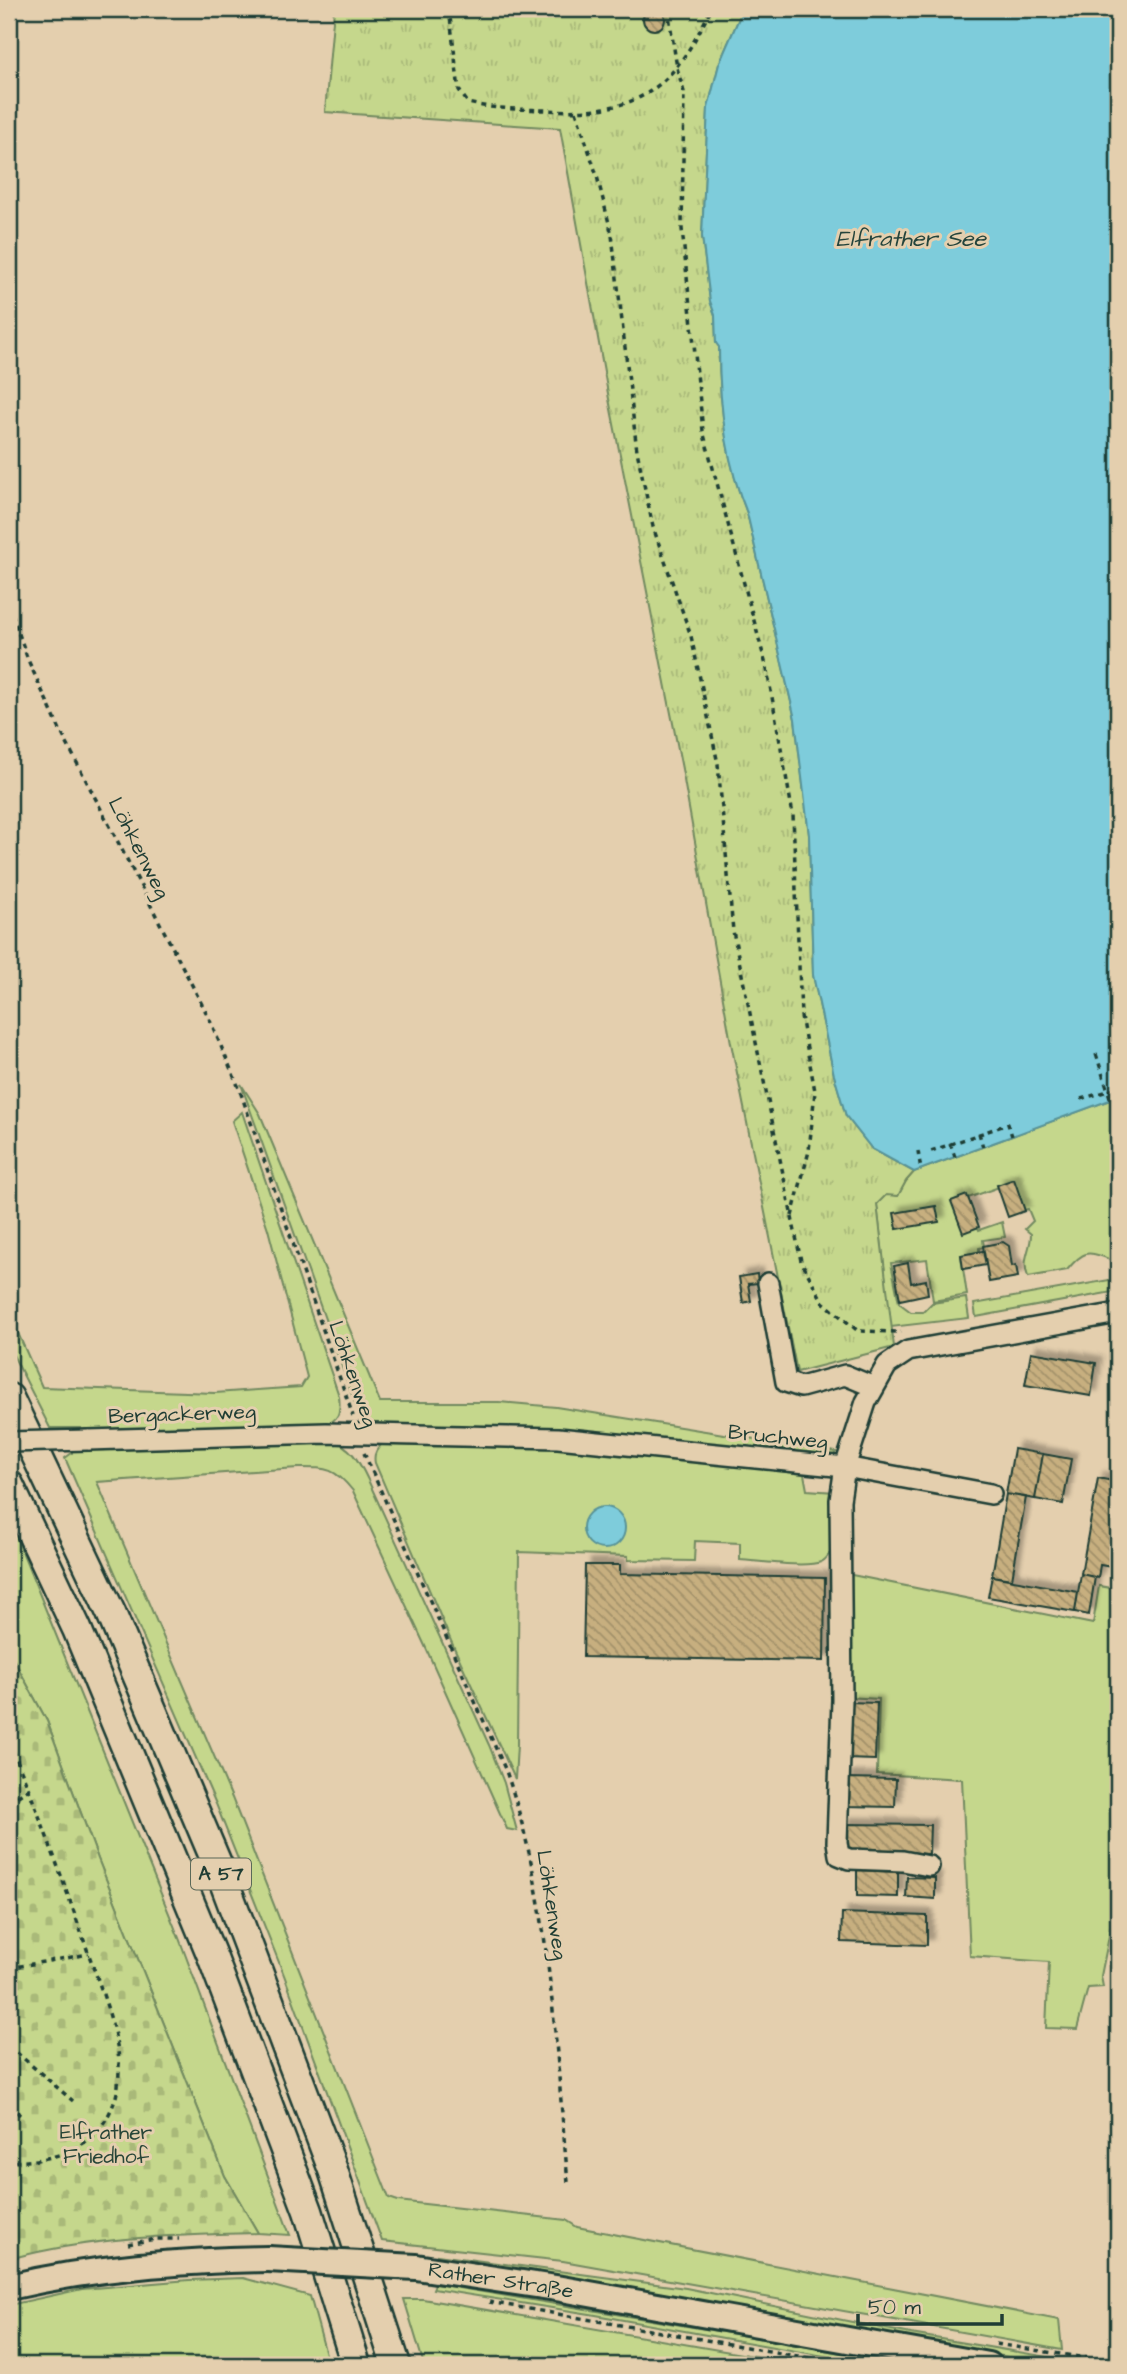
<svg xmlns="http://www.w3.org/2000/svg" width="1127" height="2374" viewBox="0 0 1127 2374" font-family="'Architects Daughter',sans-serif">
	<style>
		.green { fill: #c5d78c; stroke: #728a60; stroke-width: 2 }
		.cemetery { fill: url(#cemetery-stones); stroke: #728a60; stroke-width: 2 }
		.park { fill: url(#park-tufts); stroke: #728a60; stroke-width: 2 }
		.water { fill: #7eccdb; stroke: #589398; stroke-width: 2 }
		.building { fill: url(#building-back-hatch); stroke: #1f3d34; stroke-width: 2; filter: url(#shadow) }
		.lines { fill: none; stroke-linecap: round; stroke-linejoin: round }
		.minor-casing { stroke: #1f3d34; stroke-width: 24 }
		.major-casing { stroke: #1f3d34; stroke-width: 30 }
		.highway-casing { stroke: #1f3d34; stroke-width: 33 }
		.path { stroke: #1f3d34; stroke-width: 3.5; stroke-dasharray: 5 5; stroke-linecap: butt }
		.minor { stroke: #e4cfae; stroke-width: 19 }
		.major { stroke: #e4cfae; stroke-width: 24 }
		.highway { stroke: #e4cfae; stroke-width: 28 }
		.minor-bridge-casing { stroke: #1f3d34; stroke-width: 24; stroke-linecap: butt }
		.major-bridge-casing { stroke: #1f3d34; stroke-width: 30; stroke-linecap: butt }
		.minor-bridge { stroke: #e4cfae; stroke-width: 19 }
		.major-bridge { stroke: #e4cfae; stroke-width: 24 }
		.labels { text-anchor: middle; dominant-baseline: central; stroke-width: 6; stroke-linejoin: round; paint-order: stroke }
		.shield { fill: #e4cfae; stroke: #5a6959; stroke-width: 2 }
		.shield-label { font-size: 19px; font-weight: bold; fill: #1f3d34 }
		.street-label { font-size: 21px; fill: #1f3d34; stroke: #e4cfae }
		.park-label { font-size: 21px; fill: #274538; stroke: #e4cfae }
		.water-label { font-size: 23px; font-style: italic; fill: #24443c; stroke: #e4cfae }
	</style>
	<defs>
		<pattern id="cemetery-stones" width="16" height="16" patternUnits="userSpaceOnUse" patternTransform="scale(1.75)"><rect width="16" height="16" fill="#c5d78c"/><path d="M2 7V4a2 2 0 0 1 4 0v3zM10 15v-3a2 2 0 0 1 4 0v3z" fill="#a9b979"/></pattern>
		<pattern id="park-tufts" width="24" height="20" patternUnits="userSpaceOnUse" patternTransform="scale(1.75)"><rect width="24" height="20" fill="#c5d78c"/><path d="M3 7l-1-3M5 7V3M7 7l1-3M15 17l-1-3M17 17v-4M19 17l1-3" fill="none" stroke="#a9b979"/></pattern>
		<pattern id="building-back-hatch" width="6" height="6" patternUnits="userSpaceOnUse" patternTransform="scale(1.75)"><rect width="6" height="6" fill="#c7af7f"/><path d="M-1 5l2 2M0 0l6 6M5-1l2 2" fill="none" stroke="#a19069"/></pattern>
		<filter id="shadow"><feDropShadow dx="6" dy="-6" stdDeviation="2" flood-color="#0004"/></filter>
	</defs>
	<rect width="100%" height="100%" fill="#e4cfae"/>
	<filter id="ink" filterUnits="userSpaceOnUse"><feTurbulence type="fractalNoise" baseFrequency=".0143" numOctaves="2"/><feDisplacementMap in="SourceGraphic" scale="14" xChannelSelector="R" yChannelSelector="G"/><feConvolveMatrix kernelMatrix="1 2 1 2 8 2 1 2 1" color-interpolation-filters="sRGB"/></filter>
	<g filter="url(#ink)">
		<!-- green -->
		<path class="green" d="M241 1084 260 1114 380 1402H499L556 1407 836 1452 834 1455 819 1454 810 1458 376 1426 366 1420 355 1403Z
			M1118 1097V1291L976 1317 974 1304 1115 1279 1111 1260C1088 1249 1083 1251 1067 1270L1028 1277C1021 1259 1031 1251 1031 1234L1025 1229 1033 1221 1028 1209 1010 1214 999 1187 968 1198 979 1230 1002 1222 1005 1237 983 1240 984 1247 979 1248V1252L961 1255 967 1295 933 1301 927 1259 891 1263 899 1303 911 1312H923L932 1303 966 1298 969 1318 891 1327 877 1204 886 1194 898 1196 906 1181 914 1172Z
			M242 1112 339 1396C341 1412 339 1422 322 1425L82 1432 81 1428H50L9 1347V1313L42 1387 215 1393 301 1387 307 1377 268 1229 232 1121Z
			M330 1439C351 1446 359 1461 368 1480L489 1745 504 1783 517 1831 507 1829 425 1646 353 1491C334 1467 327 1468 298 1468L97 1482 232 1798 389 2198 398 2201 566 2220 577 2227 1059 2320 1062 2350 563 2261 382 2241 284 1975 216 1804 65 1458 72 1453V1447Z
			M384 1442 568 1445 804 1474 807 1490 835 1492 831 1549C829 1555 826 1560 821 1562 805 1568 758 1561 740 1560V1543L695 1541 694 1561 628 1560V1556L519 1552 517 1745 515 1779 451 1641 375 1463C373 1453 377 1449 384 1442Z
			M9 1519 179 1938 290 2235 258 2233 225 2176 98 1859 47 1721 9 1651Z
			M1118 1545V1891L1101 1976 1103 1987 1088 1988 1077 2029 1046 2028 1049 1962 970 1956 962 1779 877 1774 879 1699 847 1697V1574L1093 1624 1099 1586 1111 1588Z
			M437 2255 686 2288 911 2334 1095 2365H1052L823 2324 437 2260Z
			M243 2278 310 2296 329 2365H9V2305L82 2289 189 2280Z
			M435 2284 741 2335 907 2365H874L590 2314 433 2289Z
			M404 2299H423L806 2365H424Z"/>
		<!-- cemetery -->
		<path class="cemetery" d="M9 1651 47 1721 98 1859 225 2176 258 2233C174 2235 90 2237 9 2259Z"/>
		<!-- park -->
		<path class="park" d="M334 9H743L719 64 708 108 702 236 710 301 715 315 716 343 719 347C719 402 726 462 747 513L795 719 809 835 813 975 834 1075 846 1116 872 1149 914 1172 906 1181 898 1196 886 1195 877 1204 894 1347 797 1372 731 1043 682 769 609 399 560 128 325 112Z"/>
		<!-- water -->
		<path class="water" d="M743 9H1118V1097L914 1172 872 1149 846 1116 834 1075 813 975 809 835 795 719 747 513C726 463 719 402 719 347L716 343 715 315 710 301 702 236 708 108 719 64Z
			M583 1528a21 21 0 1 1 42 0a21 21 0 1 1-42 0Z"/>
		<!-- building -->
		<path class="building" d="M643 19a11 11 0 1 1 22 0a11 11 0 1 1-22 0Z
			M1014 1179 1025 1211 1008 1217 997 1185Z
			M967 1195 979 1227 963 1233 951 1201Z
			M936 1206 939 1222 897 1229 894 1213Z
			M1003 1242 1009 1246 1012 1266 1016 1265 1018 1277 989 1282 983 1246Z
			M983 1251 986 1265 963 1269 961 1255Z
			M908 1263 911 1283 926 1280 928 1294 900 1300 894 1266Z
			M757 1274 758 1283 748 1284 751 1301 743 1303 739 1277Z
			M1031 1352 1096 1363 1091 1396 1025 1385Z
			M1014 1449 1043 1454 1035 1499 1006 1494Z
			M1043 1454 1071 1459 1063 1504 1035 1499Z
			M1098 1478 1118 1482V1528L1112 1567 1100 1565 1098 1578 1081 1574Z
			M1006 1494 1026 1497 1012 1579 992 1576Z
			M585 1565H620V1574L825 1578 824 1661 583 1657Z
			M1081 1574 1095 1577 1089 1615 1075 1612Z
			M992 1576 1078 1592 1075 1612 988 1597Z
			M848 1702 877 1703 875 1760 846 1759Z
			M846 1778 896 1779 895 1807 845 1806Z
			M844 1824 930 1825 929 1854 844 1852Z
			M857 1870 898 1872V1897L857 1896Z
			M907 1877 935 1878V1899L906 1897Z
			M842 1913 927 1916V1945L841 1942Z"/>
		<g class="lines">
			<!-- minor casing -->
			<g class="minor-casing">
				<path id="minor" d="M768 1283 786 1382 801 1387 845 1375 874 1387
					M88 1440 326 1433 558 1438 845 1467 866 1402 887 1365 908 1351 1118 1313
					M929 1866 903 1861 849 1859 839 1855 837 1842 842 1700 840 1500 845 1467 991 1494"/>
			</g>
			<!-- major casing -->
			<g class="major-casing">
				<g id="major">
					<path id="s1" d="M416 2267 556 2288 988 2365"/>
					<path d="M9 2287C94 2267 180 2261 268 2259"/>
				</g>
			</g>
			<!-- highway casing -->
			<g class="highway-casing">
				<path id="highway" d="M9 1398 111 1613 218 1866 333 2170 396 2365
					M9 1485 77 1629 212 1956 308 2211 356 2365"/>
			</g>
			<!-- path -->
			<path class="path" d="M449 9 459 90 468 103C493 109 518 109 543 110 639 115 670 93 711 9
				M668 9 677 68 684 92 682 229 703 431 767 669 793 815 801 1016 815 1091 809 1151 792 1216
				M576 111 597 176 612 235 637 451 653 527 691 636 718 764 733 931 801 1261 823 1302 858 1331 901 1332
				M9 605 28 660 60 730 208 1016 239 1088 353 1416
				M1096 1054 1108 1091 1118 1088
				M1081 1099 1108 1091 1111 1100
				M979 1133 983 1147
				M950 1143 955 1157
				M918 1151 921 1170
				M931 1151 1008 1124 1012 1136
				M364 1453 506 1771C551 1900 555 2047 568 2182
				M9 1741C39 1812 64 1883 89 1955 100 1986 120 2037 119 2068 119 2078 118 2091 115 2100 98 2149 56 2161 9 2162
				M9 1802 29 1789
				M9 1968 89 1954
				M9 2046 73 2101
				M9 2105 20 2115
				M128 2244 155 2239H179
				M489 2302 849 2365
				M996 2344 1118 2363"/>
			<!-- minor -->
			<use href="#minor" class="minor"/>
			<!-- major -->
			<use href="#major" class="major"/>
			<!-- highway -->
			<use href="#highway" class="highway"/>
			<!-- minor-bridge casing -->
			<g class="minor-bridge-casing">
				<path id="minor-bridge" d="M9 1442 88 1440"/>
			</g>
			<!-- major-bridge casing -->
			<g class="major-bridge-casing">
				<path id="major-bridge" d="M268 2259 416 2267"/>
			</g>
			<!-- minor-bridge -->
			<use href="#minor-bridge" class="minor-bridge"/>
			<!-- major-bridge -->
			<use href="#major-bridge" class="major-bridge"/>
		</g>
	</g>
	<g class="labels">
		<!-- shield labels -->
		<rect class="shield" x="191" y="1858.5" width="60" height="31" rx="5"/>
		<g class="shield-label">
			<text x="221" y="1874">A 57</text>
		</g>
		<!-- street labels -->
		<g class="street-label">
			<text transform="translate(139 848) rotate(63)">Löhkenweg</text>
			<text transform="translate(353 1374) rotate(71)">Löhkenweg</text>
			<text transform="translate(182 1414) rotate(-2)">Bergackerweg</text>
			<text transform="translate(778 1437) rotate(6)">Bruchweg</text>
			<text transform="translate(552 1905) rotate(81)">Löhkenweg</text>
			<text stroke="none"><textPath href="#s1" startOffset="86">Rather Straße</textPath></text>
		</g>
		<!-- park labels -->
		<g class="park-label">
			<text x="106" y="2132">Elfrather<tspan x="106" dy="24">Friedhof</tspan></text>
		</g>
		<!-- water labels -->
		<g class="water-label">
			<text x="911" y="239">Elfrather See</text>
		</g>
	</g>
	<!-- margin -->
	<rect width="1127" height="2374" fill="none" stroke="#e4cfae" stroke-width="35"/>
	<rect x="18" y="18" width="1092" height="2339" fill="none" stroke="#1f3d34" stroke-width="2.5" filter="url(#ink)"/>
	<!-- scale -->
	<path d="M858 2314v10h144v-10" fill="none" stroke="#1f3d34" stroke-width="3.5"/>
	<text x="868" y="2314" font-size="21" fill="#1f3d34" stroke="#e4cfae" stroke-width="5" paint-order="stroke">50 m</text>
</svg>
